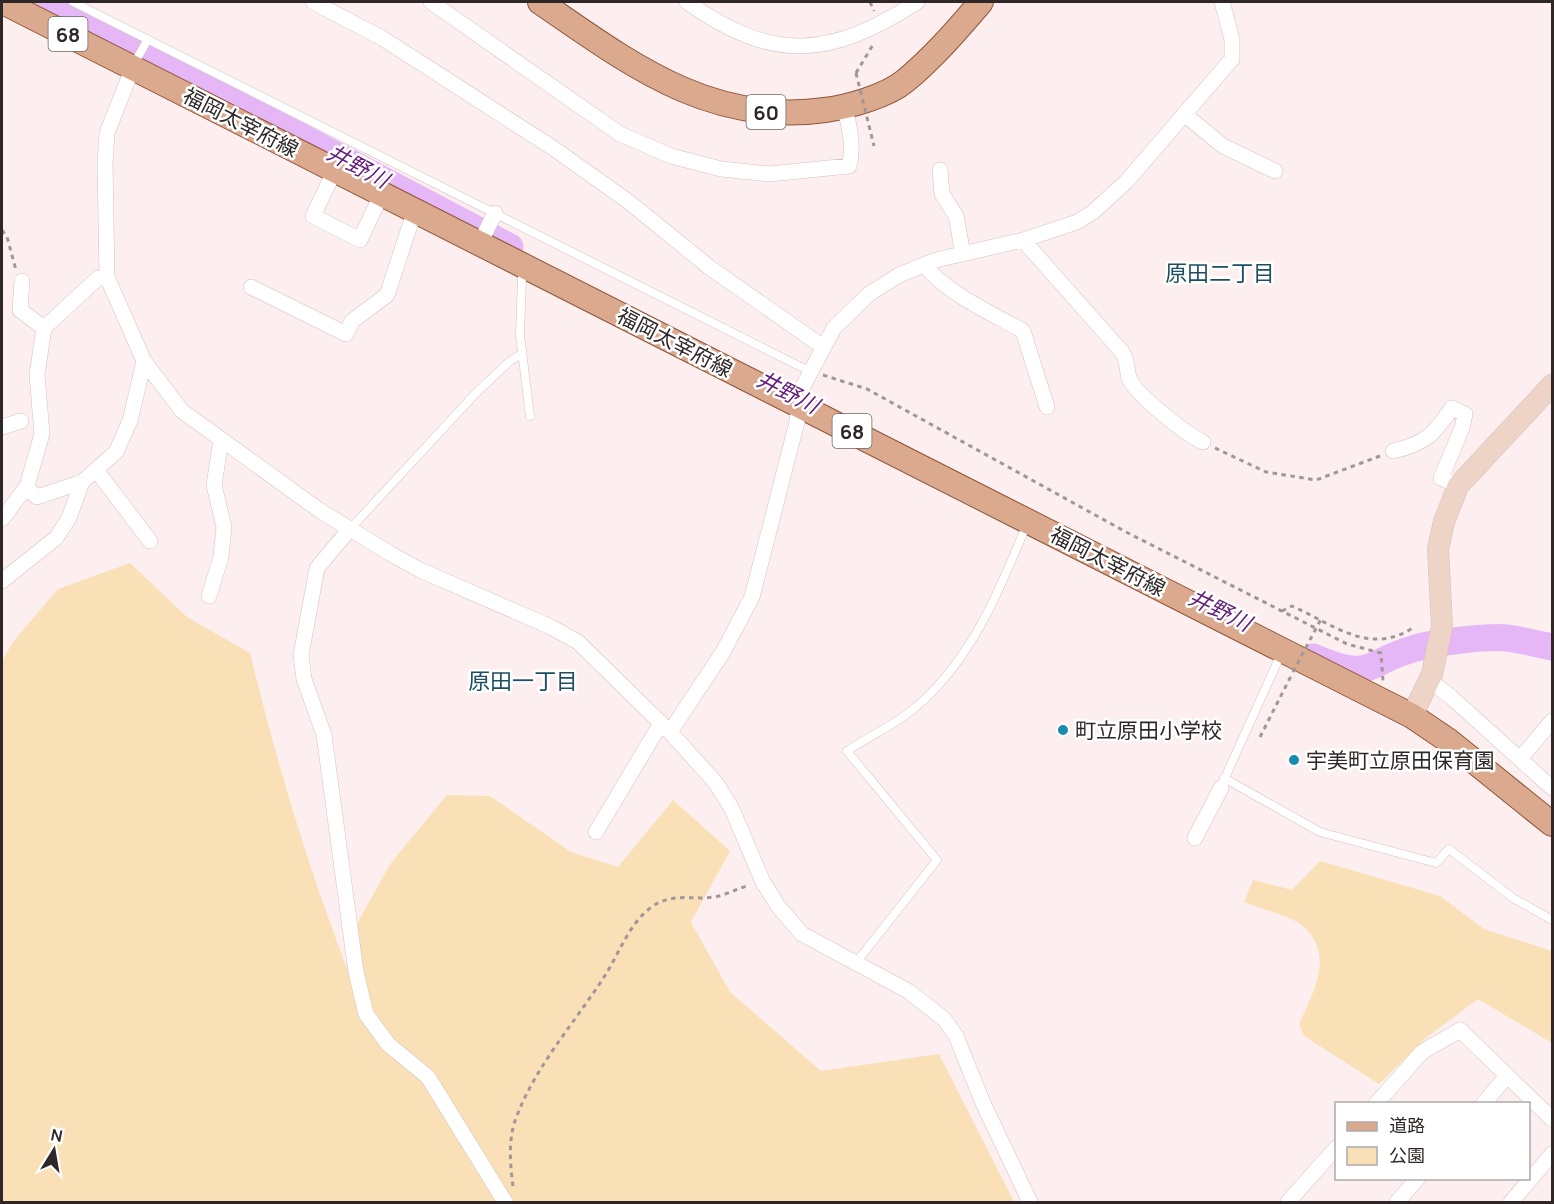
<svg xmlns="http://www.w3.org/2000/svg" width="1554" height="1204" viewBox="0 0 1554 1204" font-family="Manrope,'Noto Sans JP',sans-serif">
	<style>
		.green { fill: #fae0b7 }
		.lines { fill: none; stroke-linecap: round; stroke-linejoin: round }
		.river { stroke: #e5b7f6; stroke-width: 27 }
		.lane-casing { stroke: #d7c0c0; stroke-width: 9 }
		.street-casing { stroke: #d7c0c0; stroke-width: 16 }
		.secondary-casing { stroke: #d7c0c0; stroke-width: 22 }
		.primary-casing { stroke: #8f5639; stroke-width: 26 }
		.path { stroke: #a29797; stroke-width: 3; stroke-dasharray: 4.5 4.5; stroke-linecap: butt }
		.lane { stroke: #fff; stroke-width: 8 }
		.street { stroke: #fff; stroke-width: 15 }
		.secondary { stroke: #edd4c6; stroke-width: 21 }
		.primary { stroke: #dba98e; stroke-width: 24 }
		.path-bridge { stroke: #a29797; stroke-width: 3; stroke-dasharray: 4.5 4.5; stroke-linecap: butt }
		.poi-dot { fill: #178cb0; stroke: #fff; stroke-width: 2 }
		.labels { text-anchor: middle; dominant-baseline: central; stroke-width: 5; stroke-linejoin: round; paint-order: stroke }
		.shield { fill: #fff; stroke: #6d6868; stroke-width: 1.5 }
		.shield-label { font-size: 20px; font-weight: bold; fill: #2f2727 }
		.street-label { font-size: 21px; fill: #2f2727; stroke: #fff }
		.poi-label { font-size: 21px; fill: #2f2727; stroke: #fff; text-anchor: start }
		.water-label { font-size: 22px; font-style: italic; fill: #631e79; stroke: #fff }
		.neighbourhood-label { font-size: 22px; fill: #1d4f60; stroke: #fff }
	</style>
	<rect width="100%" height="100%" fill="#fdefef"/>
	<!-- green -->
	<path class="green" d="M130 563 187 617 250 653C276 759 307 865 347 968L359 920 391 863 447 795 490 796 571 852 618 867 673 800 730 851 691 922 730 992 821 1071 939 1054 1014 1202H2V661L13 642 58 589Z
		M1320 861 1440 896 1484 929 1552 951V1043L1478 999 1426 1038 1379 1084 1304 1036 1299 1024C1313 993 1335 956 1304 927 1294 917 1258 908 1244 902L1253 880 1292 890Z"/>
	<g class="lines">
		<!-- river -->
		<path class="river" d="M46 2 510 247
			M1313 657C1373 683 1364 662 1416 648 1436 642 1488 636 1507 638 1523 640 1538 644 1552 647"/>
		<!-- lane casing -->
		<g class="lane-casing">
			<path id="lane" d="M73 2 811 372
				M134 64 148 39
				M525 271 522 278 520 335 530 416
				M350 529 476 393 509 362 521 354
				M1224 778 1320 832 1436 863 1449 849 1513 898 1552 920
				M1223 782 1281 654
				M855 964 937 860 847 751C869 736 897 724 917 706 972 659 1000 589 1027 524"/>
		</g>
		<!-- street casing -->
		<g class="street-casing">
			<path id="street" d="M313 2 382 38 553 148 629 202 709 267 823 347
				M431 2 620 134 671 156 721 169 769 174 849 166C854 149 850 125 844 108
				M687 2C773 63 830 58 917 2
				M133 67 107 133 105 163 107 277 144 361 182 411 319 510 391 554 420 570 551 627 578 642 670 732 716 783 732 809 763 882 778 906 802 934 908 991 944 1019 956 1036 983 1103 1030 1202
				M1184 114 1223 146 1275 171
				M335 170 313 216 360 240 382 193
				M940 170 942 194 956 216 963 254
				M1023 240 1122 352C1129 364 1126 367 1129 378 1135 394 1187 435 1203 442
				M480 243 495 213
				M924 265C948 294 991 313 1023 331L1047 407
				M251 287 346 334 352 321 387 295 415 210
				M44 328 98 278 107 277
				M2 427 21 421
				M1393 451C1425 444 1434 434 1452 408L1465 414 1462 428 1441 478 1458 486
				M96 470 150 541
				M26 487 37 497 82 482
				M2 519 27 486 42 434 37 375 44 328 20 310 22 281
				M350 529 317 568 301 655 304 679 324 735 356 972 366 1014 388 1044 428 1077 505 1202
				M2 581 56 538 69 518 82 482 116 452 130 421 144 361
				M209 596 221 557 224 527 214 485 221 440
				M1429 680 1451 697 1552 788
				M670 732 723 652 752 597 797 422 800 392 834 328 869 294 899 275 936 260 1023 240 1077 222 1093 212 1126 182 1232 59V39L1222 2
				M1520 759 1552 721
				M596 832 661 723
				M1195 838 1221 788
				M1376 1104 1422 1052 1460 1030 1552 1119
				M1483 1104 1507 1076
				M1288 1202 1336 1148
				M1397 1202 1418 1178
				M1511 1202 1552 1154"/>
		</g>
		<!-- secondary casing -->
		<g class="secondary-casing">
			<path id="secondary" d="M1412 716 1432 674 1442 626 1438 549 1444 522 1458 486 1552 385"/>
		</g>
		<!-- primary casing -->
		<g class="primary-casing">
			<path id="primary" d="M3 2 1412 716 1449 741 1552 824
				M540 2C629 63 710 126 825 110 848 107 887 96 905 81 933 58 958 29 981 2"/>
		</g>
		<!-- path -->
		<path class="path" d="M870 2 874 11
			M856 73 874 43
			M2 230 7 237 16 270
			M823 375 867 389 1126 532 1347 644 1381 653 1383 681
			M1215 448 1266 472 1316 480 1380 456
			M1282 611 1292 606C1333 624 1370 657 1414 627
			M1260 737 1291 676
			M513 1186C510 1164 508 1139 516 1118 536 1065 576 1021 606 974 619 953 629 925 649 909 672 890 695 902 719 896 730 893 739 888 750 885"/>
		<!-- lane -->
		<use href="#lane" class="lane"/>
		<!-- street -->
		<use href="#street" class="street"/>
		<!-- secondary -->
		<use href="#secondary" class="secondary"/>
		<!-- primary -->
		<use href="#primary" class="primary"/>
		<!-- path-bridge -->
		<path class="path-bridge" d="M856 73 874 146
			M1293 672 1321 619"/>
	</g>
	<!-- markers -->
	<g class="poi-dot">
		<circle cx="1063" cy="730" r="6"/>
		<circle cx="1294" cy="760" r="6"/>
	</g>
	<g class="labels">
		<!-- shield labels -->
		<g class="shield">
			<rect x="48.5" y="17" width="39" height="34" rx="4.5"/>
			<rect x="746.5" y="95" width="39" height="34" rx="4.5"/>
			<rect x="832.5" y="414" width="39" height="34" rx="4.5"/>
		</g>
		<g class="shield-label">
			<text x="68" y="34">68</text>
			<text x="766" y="112">60</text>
			<text x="852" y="431">68</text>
		</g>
		<!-- street labels -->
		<g class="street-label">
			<text transform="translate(241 122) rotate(27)">福岡太宰府線</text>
			<text transform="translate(675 342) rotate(27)">福岡太宰府線</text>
			<text transform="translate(1108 561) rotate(27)">福岡太宰府線</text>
		</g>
		<!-- poi labels -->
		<g class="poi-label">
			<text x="1075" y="730">町立原田小学校</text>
			<text x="1306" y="760">宇美町立原田保育園</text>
		</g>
		<!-- water labels -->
		<g class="water-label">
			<text transform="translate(358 166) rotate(28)">井野川</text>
			<text transform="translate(788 392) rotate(27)">井野川</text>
			<text transform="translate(1220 610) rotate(26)">井野川</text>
		</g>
		<!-- neighbourhood labels -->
		<g class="neighbourhood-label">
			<text x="1220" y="273">原田二丁目</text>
			<text x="523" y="681">原田一丁目</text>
		</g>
	</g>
	<!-- border -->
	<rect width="1554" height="1204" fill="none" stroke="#2f2727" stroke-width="6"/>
	<!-- legend -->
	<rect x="1335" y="1102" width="195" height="78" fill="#ffffff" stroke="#aca9a9" stroke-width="1.5"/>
	<rect x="1347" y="1122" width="30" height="9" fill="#dba98e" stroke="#aca9a9" stroke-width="1.5"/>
	<text x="1389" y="1132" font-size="18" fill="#2f2727">道路</text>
	<rect x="1347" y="1147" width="30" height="18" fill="#fae0b7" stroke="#aca9a9" stroke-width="1.5"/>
	<text x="1389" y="1162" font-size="18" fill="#2f2727">公園</text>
	<!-- north arrow -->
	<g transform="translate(54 1150) rotate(11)" stroke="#ffffff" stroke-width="4.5" paint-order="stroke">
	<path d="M0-4.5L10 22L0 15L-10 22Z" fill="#2f2727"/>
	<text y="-9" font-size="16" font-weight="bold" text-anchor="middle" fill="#2f2727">N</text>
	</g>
</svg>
